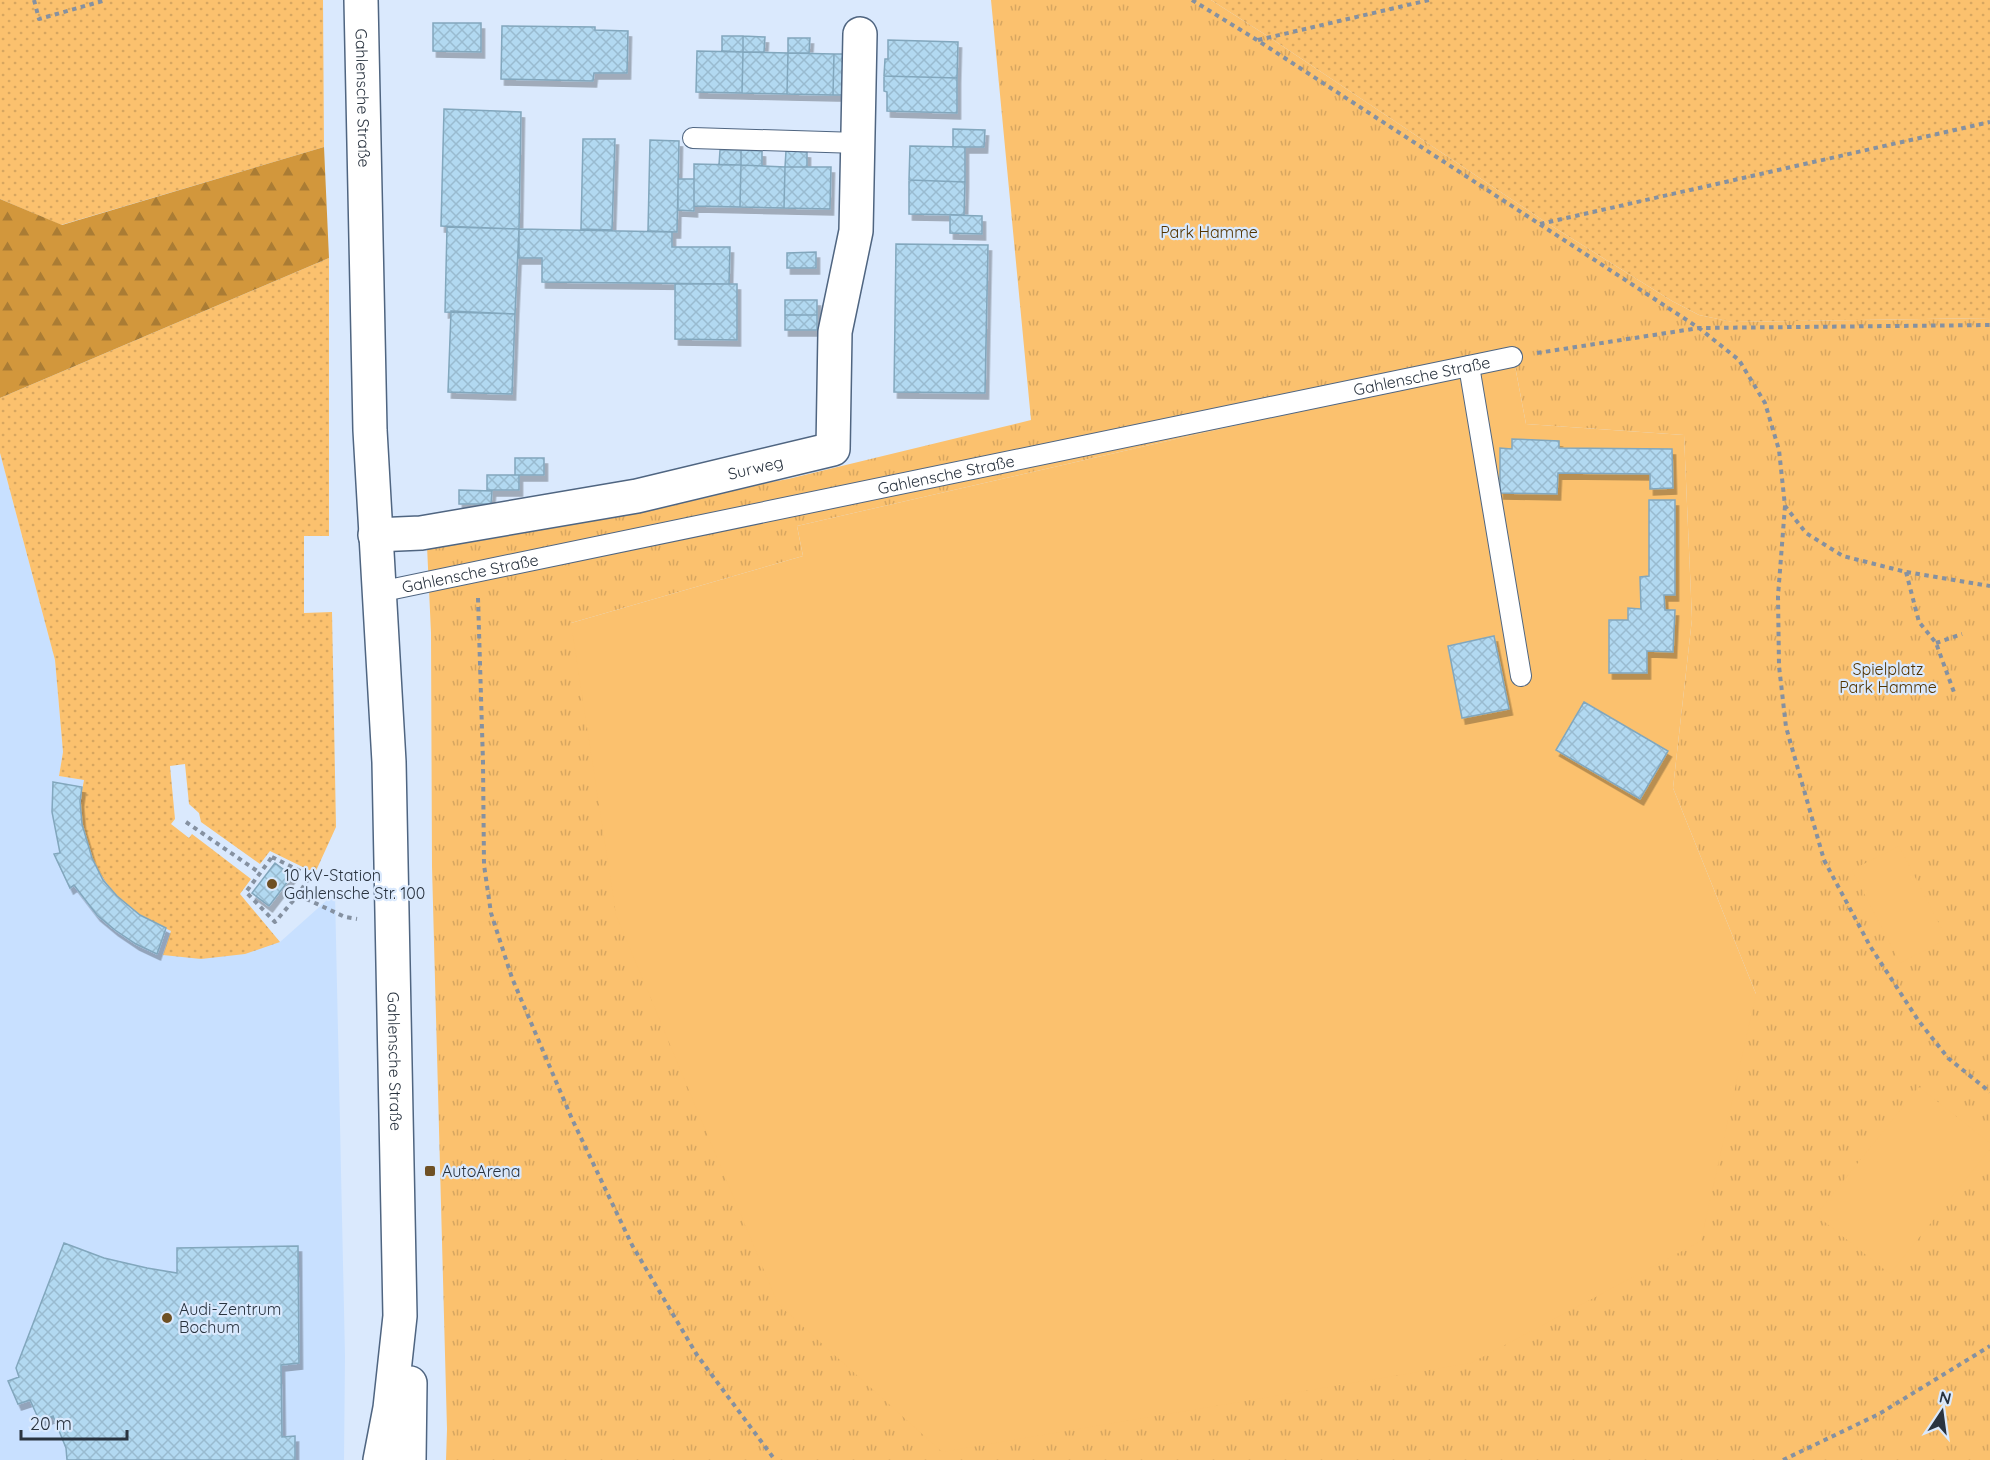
<svg xmlns="http://www.w3.org/2000/svg" width="1990" height="1460" viewBox="0 0 1990 1460" font-family="Quicksand,sans-serif">
	<style>
		.built { fill: #c8e0ff }
		.grass { fill: url(#grass-dots) }
		.forest { fill: url(#forest-firs) }
		.park { fill: url(#park-tufts); fill-rule: evenodd }
		.pitch { fill: #fbc16e }
		.building { fill: url(#building-cross-hatch); stroke: #82a7bd; stroke-width: 1.5; filter: url(#shadow) }
		.lines { fill: none; stroke-linecap: round; stroke-linejoin: round }
		.service-casing { stroke: #4f6581; stroke-width: 22 }
		.minor-casing { stroke: #4f6581; stroke-width: 36 }
		.tertiary-casing { stroke: #4f6581; stroke-width: 36 }
		.path { stroke: #8591a1; stroke-width: 4; stroke-dasharray: 4.5 4.5; stroke-linecap: butt }
		.service { stroke: #fff; stroke-width: 20 }
		.minor { stroke: #fff; stroke-width: 33 }
		.tertiary { stroke: #fff; stroke-width: 33 }
		.poi-dot { fill: #6e5024; stroke: #dae9fd; stroke-width: 2 }
		.labels { text-anchor: middle; dominant-baseline: central; stroke-width: 4.5; stroke-linejoin: round; paint-order: stroke }
		.street-label { font-size: 16px; fill: #29333f; stroke: #dae9fd }
		.park-label { font-size: 16px; fill: #523400; stroke: #dae9fd }
		.poi-label { font-size: 16px; fill: #29333f; stroke: #dae9fd; text-anchor: start }
	</style>
	<defs>
		<pattern id="grass-dots" width="8" height="8" patternUnits="userSpaceOnUse" patternTransform="scale(1.5)"><rect width="8" height="8" fill="#fbc16e"/><path d="M2 2h.1M6 6h.1" fill="none" stroke="#d7a660" stroke-width="1.8" stroke-linecap="round"/></pattern>
		<pattern id="forest-firs" width="22" height="20" patternUnits="userSpaceOnUse" patternTransform="scale(1.5)"><rect width="22" height="20" fill="#d2973c"/><path d="M5 1l3.5 6h-7zM16 11l3.5 6h-7z" fill="#aa7c34"/></pattern>
		<pattern id="park-tufts" width="24" height="20" patternUnits="userSpaceOnUse" patternTransform="scale(1.5)"><rect width="24" height="20" fill="#fbc16e"/><path d="M3 7l-1-3M5 7V3M7 7l1-3M15 17l-1-3M17 17v-4M19 17l1-3" fill="none" stroke="#d7a660"/></pattern>
		<pattern id="building-cross-hatch" width="8" height="8" patternUnits="userSpaceOnUse" patternTransform="scale(1.5)"><rect width="8" height="8" fill="#b2d9f1"/><path d="M0 0l8 8M0 8l8-8" fill="none" stroke="#99bbd0"/></pattern>
		<filter id="shadow"><feDropShadow dx="3.5" dy="6" stdDeviation="0" flood-color="#0004"/></filter>
	</defs>
	<rect width="100%" height="100%" fill="#dae9fd"/>
	<!-- built -->
	<path class="built" d="M0 453 55 660 63 752 59 776 84 780 82 787 92 858 109 888 132 909 172 931 163 955 280 942 335 893 345 1356 344 1460H0Z"/>
	<!-- grass -->
	<path class="grass" d="M0 0H323L324 147 61 225 0 199Z
		M1211 0H1990V318L1732 322 1699 315 1672 301 1547 223 1269 37Z
		M329 258V536H304V613L332 612 336 827 315 873 270 851 260 864 201 822 199 813 189 804 185 764 170 766 175 819 171 824 189 838 192 834 251 879 240 894 280 942 245 954 201 959 163 955 171 931C158 924 143 918 131 908 93 878 73 828 84 780L59 776 63 752 55 660 0 453V398Z"/>
	<!-- forest -->
	<path class="forest" d="M324 147 329 258 0 398V199L62 225Z"/>
	<!-- park -->
	<path class="park" d="M991 0H1211L1269 37 1547 223 1672 301 1699 315 1733 322 1990 318V1460H446L447 1429 432 867 431 633 427 546 788 479 1031 420ZM1515 366 1526 424 1684 435 1692 619 1673 788 1756 994 571 623 803 556 797 526 1407 386Z"/>
	<!-- pitch -->
	<path class="pitch" d="M1515 366 1526 424 1684 435 1692 619 1673 788 1756 994 1701 1241 1471 1363 942 1452 778 1304 616 915 571 623 803 556 797 526 1407 386Z
		M1899 846 1947 939 1900 963 1852 870Z
		M1919 1087 1990 1143V1149L1890 1274 1816 1215Z"/>
	<!-- building -->
	<path class="building" d="M433 23H481V52L433 51Z
		M502 26 595 27V30L628 31 627 73H594L593 81 501 79Z
		M722 36H743V52L722 51Z
		M743 36 765 37 764 52H743Z
		M788 38H810L809 53H788Z
		M888 40 958 42 957 78 884 76 885 59H888Z
		M697 51 743 52 742 93 696 92Z
		M743 52 788 53 787 94 742 93Z
		M788 53 834 54 833 95 787 94Z
		M834 54H850L849 95H833Z
		M884 76 957 78V113L887 111V92L884 91Z
		M444 109 521 112 519 229 441 226Z
		M953 129 985 130 984 147H953Z
		M583 139H615L612 230 581 229Z
		M650 140 679 141 677 232 648 231Z
		M910 146 965 147V182L909 180Z
		M720 150H741V165H719Z
		M741 150 762 151V166L741 165Z
		M786 151 807 152V167H785Z
		M694 164 741 165 740 207 694 206Z
		M741 165 785 167 784 208 740 207Z
		M785 167H831L830 209 784 208Z
		M678 179H694V211L678 210Z
		M909 180 965 182 964 215 909 214Z
		M950 215 982 216V234L950 233Z
		M447 227 519 229 515 314 445 312Z
		M519 229 672 232V247H730L729 284 542 282V258H519Z
		M896 244 988 245 985 393 894 392Z
		M816 252V268H787V253Z
		M675 284H737V340L675 339Z
		M785 300H817V315H785Z
		M451 311 515 314 512 394 448 392Z
		M785 315H817V330H785Z
		M1512 439 1559 441V448L1672 449 1673 488 1650 489V474L1558 473 1557 494 1500 493V448L1512 449Z
		M515 458H544V475H515Z
		M487 475H519V490H487Z
		M459 490 492 491 491 504H459Z
		M1649 500H1675V595H1664L1665 610H1675L1673 652 1647 651V673H1609V620H1628V608L1641 609 1640 577 1649 576Z
		M1494 636 1509 709 1462 718 1448 646Z
		M1584 702 1668 751 1640 799 1556 750Z
		M53 782 82 787 80 801 82 824 92 858 103 880 117 896 140 915 166 928 157 954 136 944 115 930 97 915 74 885 70 888 54 854 60 853 52 812Z
		M275 863 292 876 269 906 252 893Z
		M64 1243 104 1258 147 1268 177 1273V1248L298 1246 299 1363 281 1365 282 1437 295 1436V1460H67L66 1448 53 1416 40 1422 30 1400 18 1404 8 1381 19 1377 16 1368Z"/>
	<g class="lines">
		<!-- service casing -->
		<g class="service-casing">
			<g id="service">
				<path d="M693 138 858 143"/>
				<path d="M1469 366 1521 676"/>
				<path id="s1" d="M379 592 1512 357"/>
			</g>
		</g>
		<!-- minor casing -->
		<g class="minor-casing">
			<g id="minor">
				<path id="s2" d="M375 535 421 533 637 496 833 449 835 332 856 231 860 34"/>
			</g>
		</g>
		<!-- tertiary casing -->
		<g class="tertiary-casing">
			<g id="tertiary">
				<path id="s3" d="M361 0 370 430 389 762 400 1316 390 1408 380 1460"/>
				<path d="M409 1460 410 1383"/>
			</g>
		</g>
		<!-- path -->
		<path class="path" d="M34 0 39 19 106 0
			M1192 0 1257 40 1699 328 1739 360 1765 403 1779 450 1785 506 1806 533 1843 556 1906 572 1990 586
			M1258 40 1429 0
			M1540 224 1990 122
			M1537 353 1699 328 1990 325
			M1785 506 1778 596 1779 666 1786 727 1824 860 1870 946 1918 1020 1948 1058 1990 1092
			M1906 572 1919 622 1936 643 1955 695
			M478 598 483 762 484 865 491 913 512 978 572 1119 632 1245 697 1355 775 1460
			M1936 643 1962 634
			M186 822 260 873
			M272 857 310 876 298 895 275 922 246 892Z
			M298 895 345 917 357 919
			M1783 1460 1879 1414 1990 1346"/>
		<!-- service -->
		<use href="#service" class="service"/>
		<!-- minor -->
		<use href="#minor" class="minor"/>
		<!-- tertiary -->
		<use href="#tertiary" class="tertiary"/>
	</g>
	<!-- markers -->
	<g class="poi-dot">
		<circle cx="272" cy="884" r="6"/>
		<rect x="424" y="1165" width="12" height="12" rx="3"/>
		<circle cx="167" cy="1318" r="6"/>
	</g>
	<g class="labels">
		<!-- street labels -->
		<g class="street-label">
			<text stroke="none"><textPath href="#s3" startOffset="98">Gahlensche Straße</textPath></text>
			<text stroke="none"><textPath href="#s1" startOffset="1065">Gahlensche Straße</textPath></text>
			<text stroke="none"><textPath href="#s2" startOffset="387">Surweg</textPath></text>
			<text stroke="none"><textPath href="#s1" startOffset="579">Gahlensche Straße</textPath></text>
			<text stroke="none"><textPath href="#s1" startOffset="93">Gahlensche Straße</textPath></text>
			<text stroke="none"><textPath href="#s3" startOffset="1062">Gahlensche Straße</textPath></text>
		</g>
		<!-- park labels -->
		<g class="park-label">
			<text x="1209" y="232">Park Hamme</text>
			<text x="1888" y="669">Spielplatz<tspan x="1888" dy="18">Park Hamme</tspan></text>
		</g>
		<!-- poi labels -->
		<g class="poi-label">
			<text x="284" y="875">10 kV-Station<tspan x="284" dy="18">Gahlensche Str. 100</tspan></text>
			<text x="442" y="1171">AutoArena</text>
			<text x="179" y="1309">Audi-Zentrum<tspan x="179" dy="18">Bochum</tspan></text>
		</g>
	</g>
	<!-- north arrow -->
	<g transform="translate(1942 1412) rotate(13)" stroke="#dae9fd" stroke-width="4.5" paint-order="stroke">
	<path d="M0-4.5L10 22L0 15L-10 22Z" fill="#29333f"/>
	<text y="-9" font-size="16" font-weight="bold" text-anchor="middle" fill="#29333f">N</text>
	</g>
	<!-- scale -->
	<path d="M21 1430v9h106v-9" fill="none" stroke="#29333f" stroke-width="3"/>
	<text x="30" y="1430" font-size="18" fill="#29333f" stroke="#dae9fd" stroke-width="4.5" paint-order="stroke">20 m</text>
</svg>
